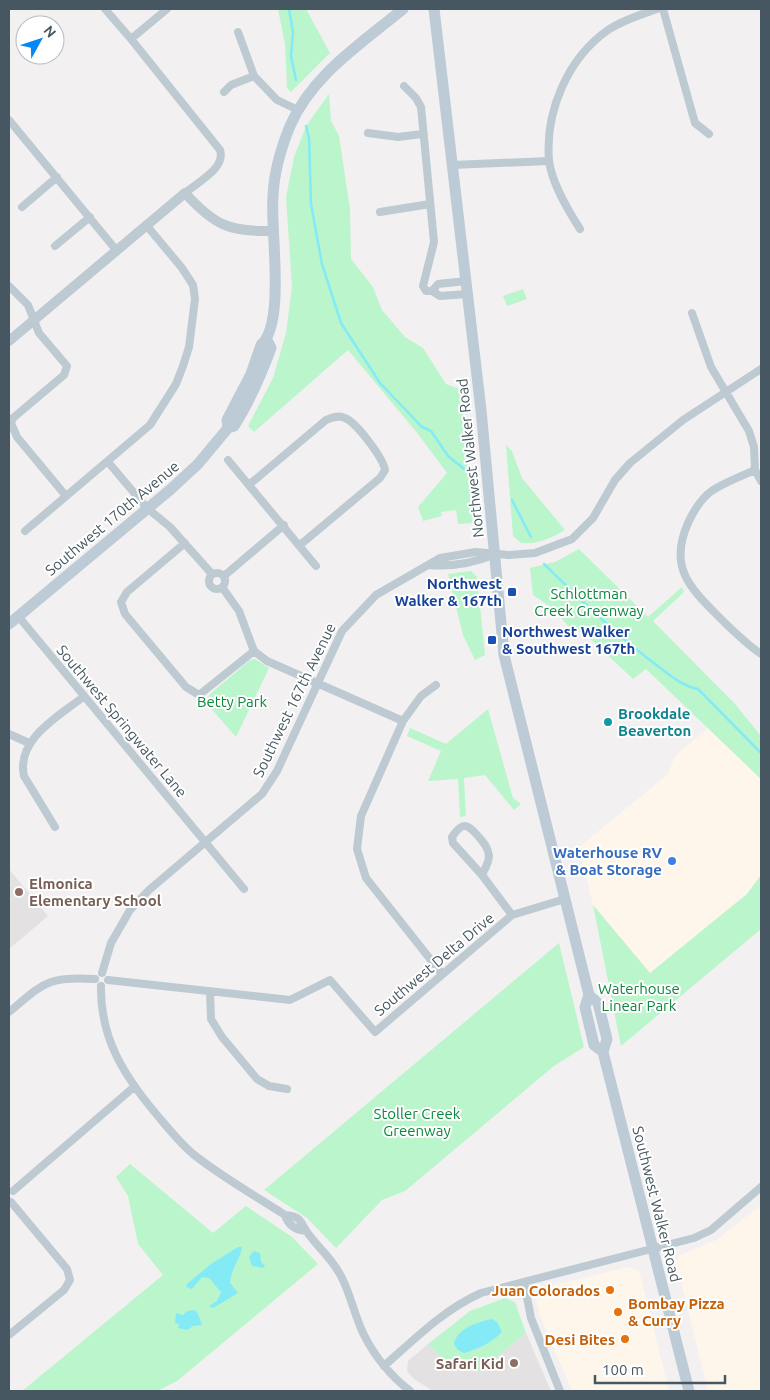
<svg xmlns="http://www.w3.org/2000/svg" width="770" height="1400" viewBox="0 0 770 1400" font-family="Ubuntu,sans-serif">
	<style>
		.commercial { fill: #fef6ea }
		.education { fill: #e4e1e3 }
		.green { fill: #bbf5cc }
		.water { fill: #83eaf6 }
		.lines { fill: none; stroke-linecap: round; stroke-linejoin: round }
		.stream { stroke: #83eaf6; stroke-width: 2.5 }
		.minor { stroke: #bdcad2; stroke-width: 8 }
		.tertiary { stroke: #bdcad2; stroke-width: 10 }
		.secondary { stroke: #bccbd6; stroke-width: 11 }
		.transit-dot { fill: #1a4fb4; stroke: #fff; stroke-width: 2 }
		.culture-dot { fill: #0f9aa8; stroke: #fff; stroke-width: 2 }
		.shop-dot { fill: #3f7fe0; stroke: #fff; stroke-width: 2 }
		.education-dot { fill: #8d6e63; stroke: #fff; stroke-width: 2 }
		.food-dot { fill: #e8710a; stroke: #fff; stroke-width: 2 }
		.labels { text-anchor: middle; dominant-baseline: central; stroke-width: 4; stroke-linejoin: round; paint-order: stroke }
		.street-label { font-size: 15px; fill: #465761; stroke: #fff }
		.transit-label { font-size: 15px; font-weight: bold; fill: #164399; stroke: #fff; text-anchor: end }
		.park-label { font-size: 15px; fill: #0d863e; stroke: #fff }
		.culture-label { font-size: 15px; font-weight: bold; fill: #0d838f; stroke: #fff; text-anchor: start }
		.shop-label { font-size: 15px; font-weight: bold; fill: #366cbe; stroke: #fff; text-anchor: end }
		.education-label { font-size: 15px; font-weight: bold; fill: #785e54; stroke: #fff; text-anchor: start }
		.food-label { font-size: 15px; font-weight: bold; fill: #c56008; stroke: #fff; text-anchor: end }
	</style>
	<rect width="100%" height="100%" fill="#f3f0f1"/>
	<!-- commercial -->
	<path class="commercial" d="M708 728 761 779V875L747 894 650 973 593 905 579 847 668 774 675 756Z
		M761 1205V1391H708L676 1262 680 1255 716 1240Z
		M628 1267 636 1269 640 1274 669 1391H572L540 1316 536 1299 537 1293 543 1288Z"/>
	<!-- education -->
	<path class="education" d="M9 869 48 916 9 949Z
		M526 1333 551 1391H433L414 1379 407 1371 408 1361 428 1344 452 1368 480 1371Z"/>
	<!-- green -->
	<path class="green" d="M278 9H306L330 53 291 92 287 88 285 44Z
		M329 94 331 121 339 136 350 209 351 259 373 287 382 310 405 337 423 348 446 384 462 390 473 523 458 524 456 510 441 512 442 516 423 521 418 507 447 473 418 434 348 350 254 432 248 426 273 378 286 333 292 287 286 197 294 157 306 126Z
		M523 289 527 299 507 306 503 296Z
		M506 445 512 451 522 478 565 530C552 538 536 545 521 543L513 536Z
		M579 549 648 617 682 587 684 592 653 621 735 704 761 736V779L646 669 633 679 585 634 571 629 552 608 533 595 530 568 555 562Z
		M471 571 477 577 485 655 475 660 463 635 448 574Z
		M255 659 269 668 236 737 209 706 207 699 211 693 250 660Z
		M488 709 513 798 521 804 514 810 485 775 464 778 466 816 460 817 458 779 428 781 441 751 407 736 410 728 446 744Z
		M761 875V929L621 1046 593 905 650 973 747 894Z
		M559 943 584 1047 554 1066 405 1191 382 1200 336 1248 307 1218 264 1190Z
		M130 1164 213 1233 246 1206 292 1237 318 1264 177 1381 157 1391H22L163 1275 138 1244 128 1196 116 1177Z
		M505 1298 515 1302 526 1333 480 1371 452 1368 428 1344 470 1311Z"/>
	<!-- water -->
	<path class="water" d="M238 1247H242C240 1261 231 1268 230 1283L238 1293 213 1308 209 1306 217 1301 221 1292 209 1278 202 1277 192 1289 186 1287 187 1284 211 1264Z
		M254 1251 260 1253 261 1262 265 1266 263 1268 252 1266 249 1257Z
		M194 1310 197 1312 202 1325 193 1326 187 1330 178 1328 179 1324 175 1323 176 1313 183 1315 187 1311Z
		M492 1319 497 1322 502 1332C491 1343 478 1349 464 1353L458 1350 454 1344C457 1328 478 1322 492 1319Z"/>
	<g class="lines">
		<!-- stream -->
		<path class="stream" d="M289 9 293 32 291 56 296 80
			M306 126 309 138 311 204 322 264 341 323 380 383 422 427 431 431 448 456 468 472
			M512 500 531 537
			M544 564C581 600 617 636 659 667 671 676 682 686 698 689L761 753"/>
		<!-- minor -->
		<path class="minor" d="M105 9 131 39 167 9
			M663 9 695 123 709 134
			M238 32 254 76
			M131 39 220 150C226 168 198 182 185 193
			M404 86 416 98 421 107 434 242 423 286 426 291H432L440 296 467 294
			M224 92 231 85 254 76 277 100 298 110
			M9 120 117 251
			M368 133 398 137 422 134
			M452 165 549 161
			M22 207 57 177
			M380 212 430 204
			M580 229C568 210 551 182 549 160 545 111 568 58 608 30 623 20 640 15 657 9
			M55 246 90 217
			M9 286 28 305 39 333 67 366 64 375 13 418 11 423 17 437 66 496
			M432 291 438 284 466 281
			M692 313 711 367 749 431 754 447 755 470 761 481
			M228 460 316 566
			M108 462 147 508 170 527 212 574
			M755 470C741 476 726 482 713 490 701 498 694 510 688 523 669 566 688 586 718 616 732 630 745 643 761 654
			M250 484 326 420C333 417 339 415 345 418 357 423 383 458 385 470L380 478 300 545
			M25 531 150 425 176 384 183 366 189 347 195 299 193 285 182 268 147 226
			M185 543 127 592 121 602 125 614 186 687 199 695 254 651
			M429 565C451 567 473 563 493 555
			M209 581a8 8 0 1 1 16 0a8 8 0 1 1-16 0Z
			M224 576 284 525
			M222 587 239 611 254 651 267 661 403 721
			M18 616 244 889
			M436 685 421 696 403 721 361 816 357 849 366 878 442 974
			M9 734 29 743
			M55 827 24 776C16 739 58 717 83 697
			M482 875C485 869 489 862 489 856 488 847 484 843 478 836 467 823 462 822 452 837L453 843 482 875 512 915
			M102 973 111 943 130 910 149 890 262 794 277 771 342 631 376 595 440 558 476 552 509 555 535 553 572 539 593 518 615 480 630 463 683 420 761 369
			M108 980 290 1000 330 980 375 1032 512 915 565 899
			M101 986C100 1038 124 1076 157 1115 168 1128 180 1143 193 1154 222 1177 254 1195 285 1215 301 1216 300 1222 307 1232 318 1248 333 1259 342 1278 351 1296 355 1317 364 1335 375 1357 391 1376 410 1391
			M210 992 211 1019 222 1037 257 1079 269 1086 287 1089
			M9 1012C44 983 47 976 95 979
			M13 1191 134 1087
			M285 1215C288 1225 296 1230 306 1231
			M524 1282 531 1318 560 1391
			M9 1335 64 1290 70 1280 67 1269 11 1202
			M384 1366C415 1339 443 1310 481 1293L694 1238 711 1230 761 1187"/>
		<!-- tertiary -->
		<path class="tertiary" d="M9 341 185 193C214 225 229 232 272 231"/>
		<!-- secondary -->
		<path class="secondary" d="M434 9 481 410 504 655 589 995 585 1007 594 1045 603 1052
			M228 428 227 420 251 374 261 345C286 323 270 229 273 196 274 172 281 148 290 126 312 75 362 43 403 9
			M9 624 171 489 198 464 228 428 234 426C250 401 261 375 271 348L267 340
			M589 995 598 1003 607 1039 603 1052 689 1391"/>
	</g>
	<!-- markers -->
	<g class="transit-dot">
		<rect x="507" y="587" width="10" height="10" rx="2.5"/>
		<rect x="487" y="635" width="10" height="10" rx="2.5"/>
	</g>
	<circle class="culture-dot" cx="608" cy="722" r="5"/>
	<circle class="shop-dot" cx="672" cy="861" r="5"/>
	<g class="education-dot">
		<circle cx="19" cy="892" r="5"/>
		<circle cx="514" cy="1363" r="5"/>
	</g>
	<g class="food-dot">
		<circle cx="610" cy="1290" r="5"/>
		<circle cx="618" cy="1312" r="5"/>
		<circle cx="625" cy="1339" r="5"/>
	</g>
	<g class="labels">
		<!-- street labels -->
		<g class="street-label">
			<text transform="translate(470 458) rotate(-96)">Northwest Walker Road</text>
			<text transform="translate(112 518) rotate(-40)">Southwest 170th Avenue</text>
			<text transform="translate(294 700) rotate(-64)">Southwest 167th Avenue</text>
			<text transform="translate(122 721) rotate(50)">Southwest Springwater Lane</text>
			<text transform="translate(434 964) rotate(-40)">Southwest Delta Drive</text>
			<text transform="translate(657 1204) rotate(76)">Southwest Walker Road</text>
		</g>
		<!-- transit labels -->
		<g class="transit-label">
			<text x="502" y="583">Northwest<tspan x="502" dy="17">Walker &amp; 167th</tspan></text>
			<text x="502" y="631" text-anchor="start">Northwest Walker<tspan x="502" dy="17">&amp; Southwest 167th</tspan></text>
		</g>
		<!-- park labels -->
		<g class="park-label">
			<text x="589" y="593">Schlottman<tspan x="589" dy="17">Creek Greenway</tspan></text>
			<text x="232" y="701">Betty Park</text>
			<text x="639" y="988">Waterhouse<tspan x="639" dy="17">Linear Park</tspan></text>
			<text x="417" y="1113">Stoller Creek<tspan x="417" dy="17">Greenway</tspan></text>
		</g>
		<!-- culture labels -->
		<g class="culture-label">
			<text x="618" y="713">Brookdale<tspan x="618" dy="17">Beaverton</tspan></text>
		</g>
		<!-- shop labels -->
		<g class="shop-label">
			<text x="662" y="852">Waterhouse RV<tspan x="662" dy="17">&amp; Boat Storage</tspan></text>
		</g>
		<!-- education labels -->
		<g class="education-label">
			<text x="29" y="883">Elmonica<tspan x="29" dy="17">Elementary School</tspan></text>
			<text x="504" y="1363" text-anchor="end">Safari Kid</text>
		</g>
		<!-- food labels -->
		<g class="food-label">
			<text x="600" y="1290">Juan Colorados</text>
			<text x="628" y="1303" text-anchor="start">Bombay Pizza<tspan x="628" dy="17">&amp; Curry</tspan></text>
			<text x="615" y="1339">Desi Bites</text>
		</g>
	</g>
	<!-- border -->
	<rect width="770" height="1400" fill="none" stroke="#465761" stroke-width="20"/>
	<!-- north arrow -->
	<g transform="translate(40 40) rotate(50)"><circle r="24" fill="#ffffff" stroke="#b5bcc0"/>
	<path d="M0-4L9 19L0 12L-9 19Z" fill="#0487f9"/>
	<text y="-8" font-size="14" font-weight="bold" text-anchor="middle" fill="#465761">N</text>
	</g>
	<!-- scale -->
	<path d="M595 1375v8h130v-8" fill="none" stroke="#465761" stroke-width="2.5"/>
	<text x="602" y="1375" font-size="15" fill="#465761" stroke="#ffffff" stroke-width="4" paint-order="stroke">100 m</text>
</svg>
